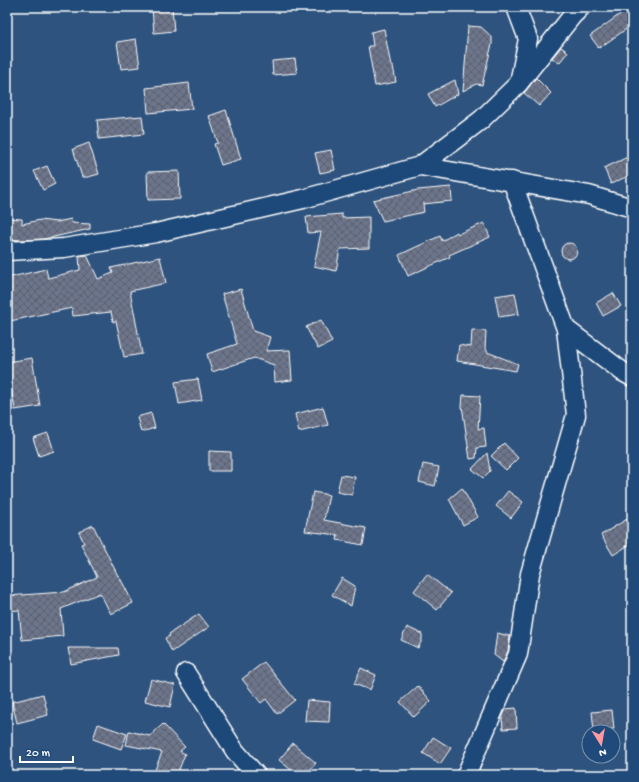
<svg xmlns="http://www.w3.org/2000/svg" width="639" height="782" viewBox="0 0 639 782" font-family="'Gochi Hand',sans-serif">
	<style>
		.building { fill: url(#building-cross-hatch); stroke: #fff }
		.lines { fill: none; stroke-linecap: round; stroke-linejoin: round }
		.minor-casing { stroke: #fff; stroke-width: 21 }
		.minor { stroke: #1f4a7a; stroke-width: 18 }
	</style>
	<defs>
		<pattern id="building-cross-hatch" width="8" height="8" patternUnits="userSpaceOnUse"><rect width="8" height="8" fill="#6c758c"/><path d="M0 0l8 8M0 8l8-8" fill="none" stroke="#5c606c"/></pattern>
	</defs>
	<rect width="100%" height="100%" fill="#2e537e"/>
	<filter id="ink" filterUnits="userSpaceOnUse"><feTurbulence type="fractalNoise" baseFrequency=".025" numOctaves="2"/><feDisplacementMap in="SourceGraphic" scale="8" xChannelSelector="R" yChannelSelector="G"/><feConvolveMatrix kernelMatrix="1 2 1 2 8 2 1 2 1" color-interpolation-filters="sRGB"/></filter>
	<g filter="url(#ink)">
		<!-- building -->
		<path class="building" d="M159 7H172L174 31 154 33 152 8Z
			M630 7H632V25L599 48 590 36Z
			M468 26 481 27 492 37V44L482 85 476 84 463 91Z
			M384 29 391 66H393L396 82 375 86 368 46H373L371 32Z
			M136 39 140 67 121 69 117 42Z
			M561 47 568 52 559 63 552 58Z
			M295 59 297 73 273 75 272 61Z
			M536 78 551 93 539 106 524 93Z
			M455 80 458 94 435 107 428 94Z
			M189 83 192 109 148 113 146 88Z
			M226 110 241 159 221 165 214 144 218 143 209 116Z
			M142 116 144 134 99 139 97 120Z
			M89 143 99 174 88 177H82L73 149Z
			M331 150 335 170 320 173 315 153Z
			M632 155V174L611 184 604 168Z
			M47 166 55 184 43 190 34 171Z
			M179 171 180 199 148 200 147 172Z
			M451 187 452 201 423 204 424 212 383 221 373 200 418 190Z
			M342 214V218L369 217V248L340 249 336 271 314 266 321 232 308 233 306 217Z
			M7 218 22 219V224L40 220 57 222 71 219 72 223 90 224V229L44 239 22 240 7 239Z
			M484 223 490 237 449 255 450 257 408 276 399 255 440 236 442 241 457 232 458 234Z
			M561 251a8 8 0 1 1 16 0a8 8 0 1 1-16 0Z
			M87 255 98 279 113 273 111 268 160 257 166 283 130 291 142 354 124 357 116 321 113 322 111 312 73 316 72 308 10 321 7 308V278L46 269 48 278 80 270 79 256Z
			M241 289 253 331 270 337 266 351 290 350 292 380 275 382 274 365 254 358 212 372 207 354 237 344 222 294Z
			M515 293 519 314 499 317 495 296Z
			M613 293 621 306 603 316 596 303Z
			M321 320 332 342 318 349 306 327Z
			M472 330 486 331 485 349 487 350V352L518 364 516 371 457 361 459 345 471 347Z
			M32 358 40 406 15 410 7 362Z
			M198 379 202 400 179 404 175 382Z
			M463 395 480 396 478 429 484 428 486 447 477 448 476 458 470 459 462 406Z
			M323 407 328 425 299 432 295 414Z
			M151 413 155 428 141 432 137 417Z
			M48 433 54 451 39 456 33 438Z
			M504 443 518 458 506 470 491 456Z
			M209 451 231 452V471H209Z
			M487 453 490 471 483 478 472 469Z
			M423 464 439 467 435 486 419 482Z
			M341 475 355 477 352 495 337 492Z
			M462 488 478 517 463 525 449 499Z
			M508 491 523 502 511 518 496 506Z
			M313 492 329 495 324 520 366 528 363 545 337 540 338 535 305 531Z
			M632 516V543L613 555 601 535Z
			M93 525 118 576H119L133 603 111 614 100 593 61 609 63 636 22 640 19 610 7 611V596L64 592 97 577 81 544 84 543 79 532Z
			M427 574 451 593 437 610 414 591Z
			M342 578 355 586 351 606 332 595Z
			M199 614 209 627 172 652 165 638 170 636 169 634Z
			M407 627 422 634V640L418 648 401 640Z
			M497 633 510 636 508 651 503 662 494 655Z
			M68 648H118L119 655 71 664Z
			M264 662 295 700 277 714 266 699 261 703 242 679Z
			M361 668 376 675 370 690 354 684Z
			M151 679 175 685 170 707 145 701Z
			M418 686 431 701 414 717 400 702Z
			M43 694 48 715 17 723 12 702Z
			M307 700 330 702 329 722 305 721Z
			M516 708 517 728 503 729 502 718 506 709Z
			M612 710 614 729 594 731 592 712Z
			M98 724 127 734 121 749 93 739Z
			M163 724 185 747 180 751 185 754 177 775H153L162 752 126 745 129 731 150 736Z
			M433 737 451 748 440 764 423 753Z
			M293 743 316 763 306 775H297L279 760Z"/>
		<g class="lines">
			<!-- minor casing -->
			<g class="minor-casing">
				<path id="minor" d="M516 7 528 39 520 78
					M420 166 589 195 632 208
					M7 251 64 248 156 233 303 199 420 166 481 120 519 83 572 16 581 7
					M566 329 623 372 632 377
					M186 673 235 751 256 775
					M466 775 518 654 530 574 576 415 566 329 512 181"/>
			</g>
			<!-- minor -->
			<use href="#minor" class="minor"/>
		</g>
	</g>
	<!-- margin -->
	<rect width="639" height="782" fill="none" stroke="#1f4a7a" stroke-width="24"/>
	<rect x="12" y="12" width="615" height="758" fill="none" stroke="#fff" stroke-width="1.5" filter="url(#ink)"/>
	<!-- north arrow -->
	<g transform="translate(601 744) rotate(169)"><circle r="19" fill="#1f4a7a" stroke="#7992af"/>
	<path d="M0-3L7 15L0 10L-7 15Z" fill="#ff9aa2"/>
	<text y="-6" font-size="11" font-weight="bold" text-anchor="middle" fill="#ffffff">N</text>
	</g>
	<!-- scale -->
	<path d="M20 756v6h53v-6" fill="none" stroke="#ffffff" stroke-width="2"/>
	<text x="26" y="756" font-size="12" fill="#ffffff" stroke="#1f4a7a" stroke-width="3" paint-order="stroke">20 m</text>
</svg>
